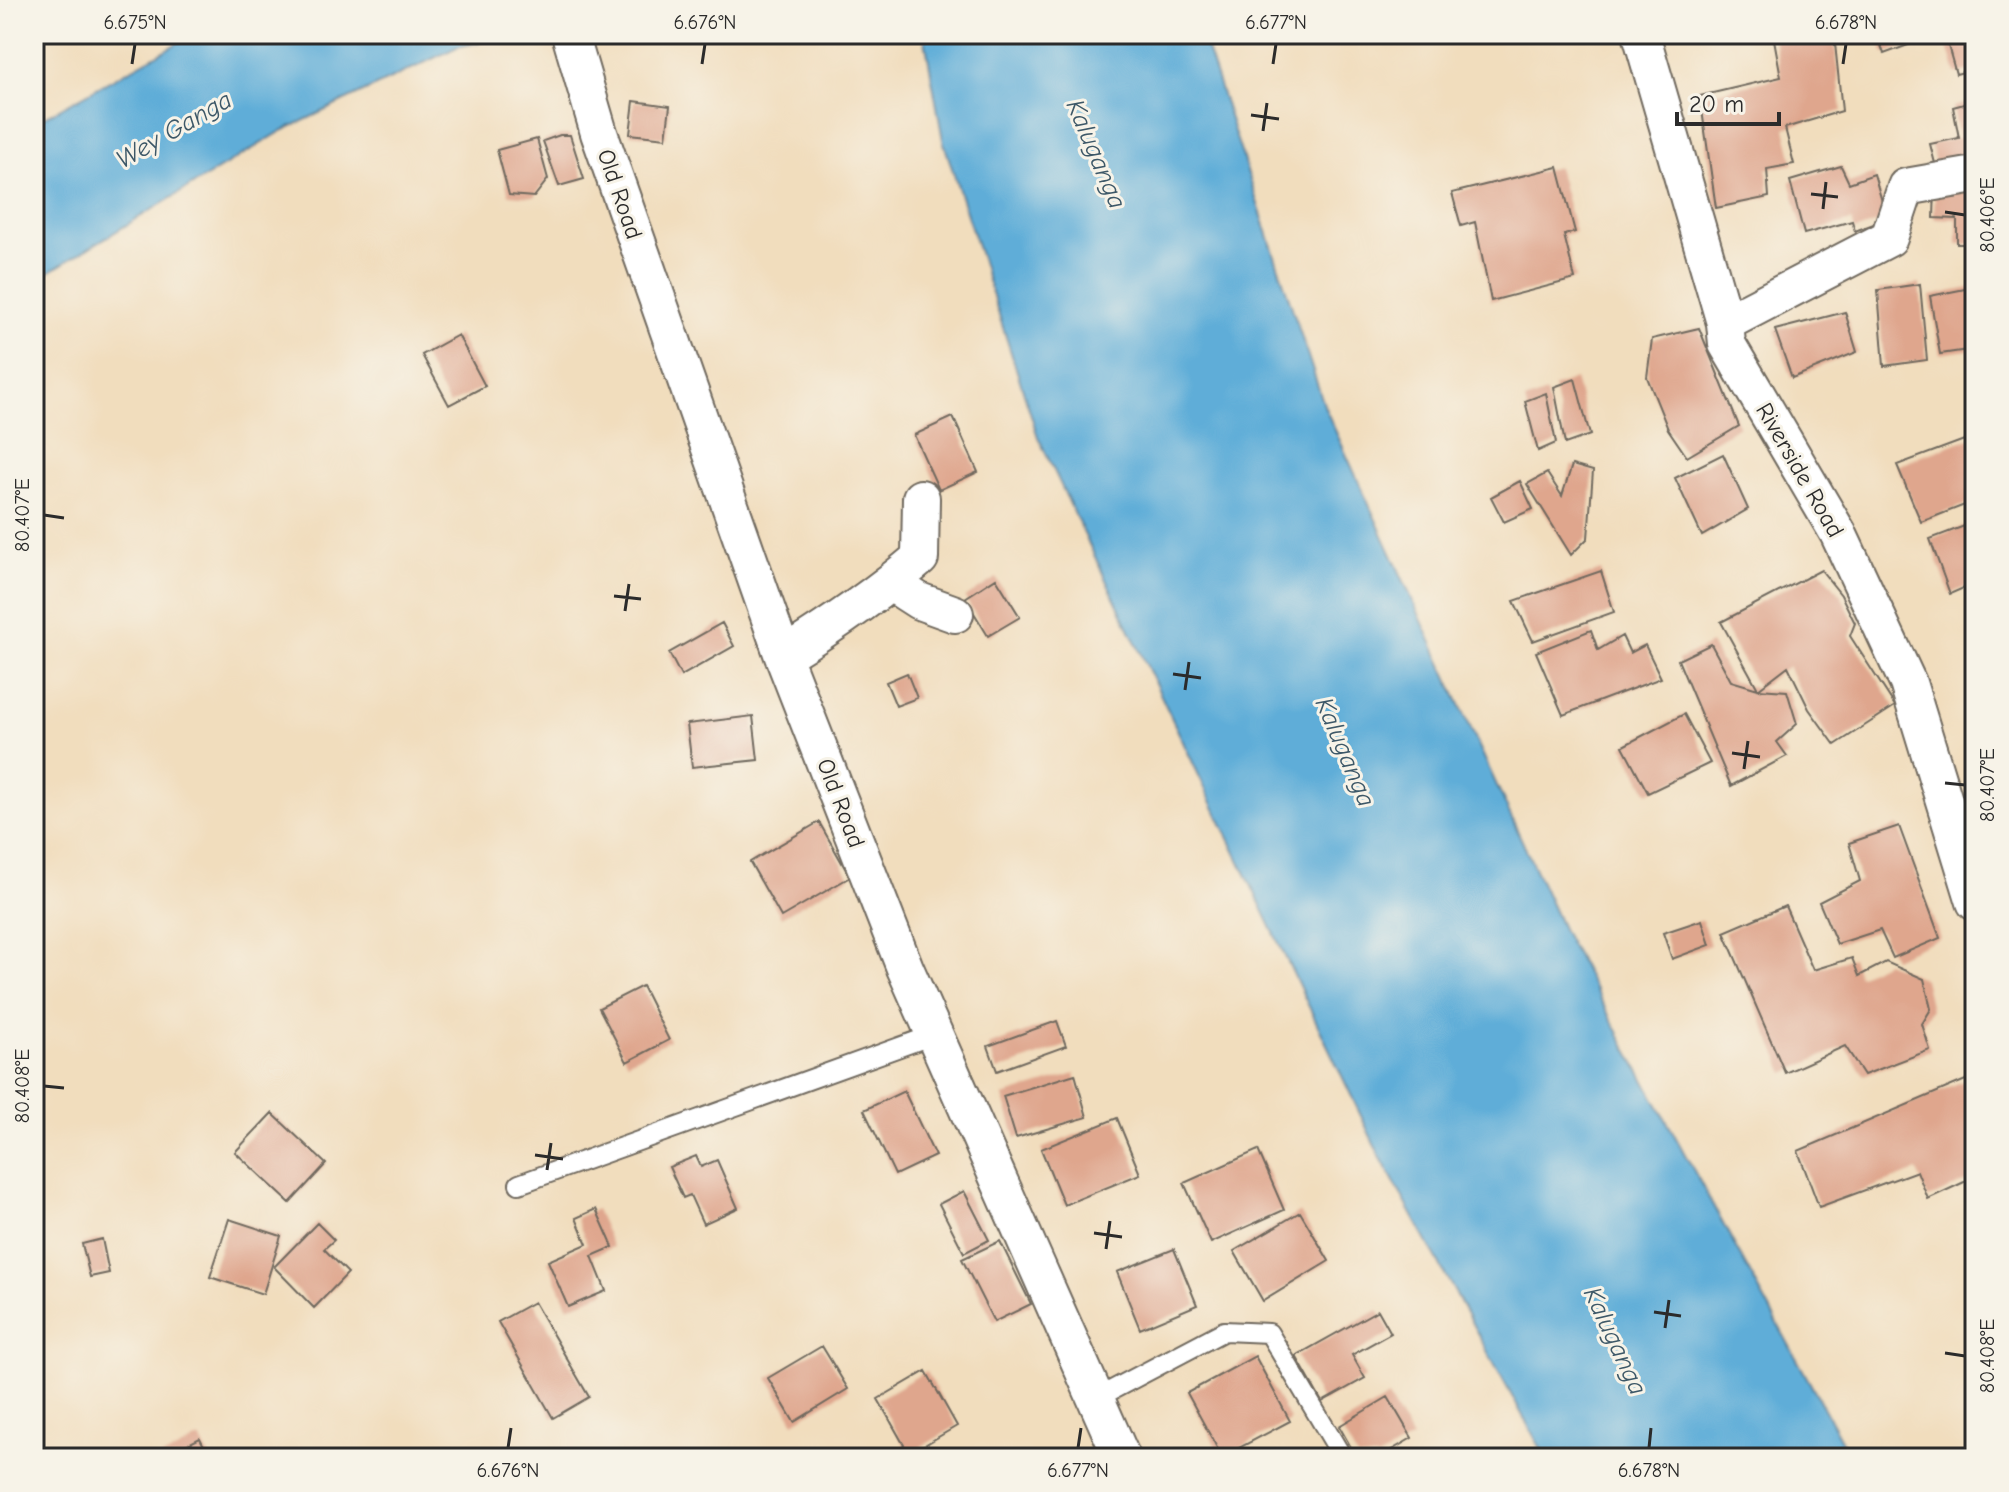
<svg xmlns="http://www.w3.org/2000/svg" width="2009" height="1492" viewBox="0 0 2009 1492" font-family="'Comic Neue',sans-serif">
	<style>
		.water { fill: #5eadd8; stroke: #446c82; stroke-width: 2 }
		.building { fill: #dfa68d }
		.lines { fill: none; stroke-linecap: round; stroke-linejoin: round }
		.lane-casing { stroke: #70695e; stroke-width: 22 }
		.street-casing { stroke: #70695e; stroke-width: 40 }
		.lane { stroke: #fff; stroke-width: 18 }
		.street { stroke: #fff; stroke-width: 36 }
		.ticks { fill: none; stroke: #2b2b2b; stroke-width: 3 }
		.labels { text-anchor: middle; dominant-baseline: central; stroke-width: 6; stroke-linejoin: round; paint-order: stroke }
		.street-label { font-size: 24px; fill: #2b2b2b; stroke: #f7f3e8 }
		.water-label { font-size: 26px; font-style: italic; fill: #3d5868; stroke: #f7f3e8 }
		.neatline { fill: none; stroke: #2b2b2b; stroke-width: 3 }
		.ticks-label { font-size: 20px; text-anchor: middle; fill: #2b2b2b }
	</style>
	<rect width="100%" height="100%" fill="#f7f3e8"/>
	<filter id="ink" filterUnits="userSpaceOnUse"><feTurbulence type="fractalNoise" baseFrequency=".0125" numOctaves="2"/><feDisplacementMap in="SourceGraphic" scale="16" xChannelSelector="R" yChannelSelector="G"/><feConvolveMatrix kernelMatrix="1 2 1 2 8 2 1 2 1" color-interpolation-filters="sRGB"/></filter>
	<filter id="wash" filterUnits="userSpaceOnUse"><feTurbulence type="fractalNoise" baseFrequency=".006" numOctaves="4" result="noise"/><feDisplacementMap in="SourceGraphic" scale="32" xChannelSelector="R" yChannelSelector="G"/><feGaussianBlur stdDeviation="1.8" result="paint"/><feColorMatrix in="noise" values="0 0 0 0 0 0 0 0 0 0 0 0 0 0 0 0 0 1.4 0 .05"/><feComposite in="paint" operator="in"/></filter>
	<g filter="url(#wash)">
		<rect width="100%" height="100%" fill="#f1ddbd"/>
		<!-- water -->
		<path class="water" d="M194 34H517L457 47 282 131 34 281V123Z
			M924 34H1202L1325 408 1564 933 1851 1458H1546L1381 1158 1038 437 943 140Z"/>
		<g id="blocks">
			<!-- building -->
			<path class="building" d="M1773 34H1834L1842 111 1785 128 1794 164 1767 169 1769 197 1716 208 1700 96 1781 77Z
				M1877 34H1938L1884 54Z
				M1949 34H1975V69L1956 74 1945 35Z
				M634 101 670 106 666 138 630 134Z
				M1975 101V167L1938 175 1930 144 1959 138 1953 107Z
				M560 135H570L584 179 559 186 543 141Z
				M537 139 548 179 534 197 509 195 497 150Z
				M1841 166 1849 183 1874 174 1887 219 1855 231 1852 221 1804 234 1790 181Z
				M1558 167 1575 232 1564 235 1575 279 1491 301 1475 222 1461 226 1452 193Z
				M1975 181V244H1957V219L1934 218 1935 187Z
				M1920 284 1927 360 1884 366 1878 290Z
				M1975 287V349L1940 354 1930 296Z
				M1845 312 1857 352 1792 378 1775 330Z
				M1699 328 1739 426 1687 457 1668 429 1647 377 1652 339Z
				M458 335 485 386 449 405 422 355Z
				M1575 379 1590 435 1565 444 1554 387Z
				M1546 393 1556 443 1538 451 1525 401Z
				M953 417 978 472 939 490 914 435Z
				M1975 436V501L1921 522 1897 465Z
				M1723 454 1748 509 1702 536 1675 478Z
				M1572 465 1593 471 1588 538 1571 555 1527 484 1547 473 1562 496Z
				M1520 481 1533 509 1504 522 1491 497Z
				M1975 522V583L1950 594 1930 539Z
				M1821 570 1841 595 1855 623 1850 636 1895 706 1835 745 1809 709 1788 666 1758 689 1721 622Z
				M1601 571 1614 612 1533 641 1514 601Z
				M996 578 1020 617 988 636 965 598Z
				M722 623 734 646 681 676 669 653Z
				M1591 630 1598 650 1622 636 1630 653 1645 645 1661 678 1563 715 1536 652Z
				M1711 644 1731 681 1758 689 1787 691 1797 724 1777 742 1787 756 1731 786 1678 660Z
				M907 673 917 698 896 706 886 682Z
				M1684 714 1710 763 1648 793 1623 746Z
				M753 716 758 760 692 767 687 724Z
				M819 822 850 877 781 917 750 862Z
				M1899 826 1940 938 1893 958 1880 930 1837 944 1819 902 1860 881 1849 843Z
				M1785 906 1813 970 1852 958 1859 976 1886 962 1924 979 1931 1009 1922 1024 1930 1050 1864 1075 1845 1046 1785 1073 1724 932Z
				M1702 920 1710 945 1672 959 1663 933Z
				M642 986 669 1040 627 1062 599 1008Z
				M1057 1021 1066 1046 997 1071 988 1046Z
				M1075 1074 1087 1117 1016 1138 1003 1096Z
				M1975 1076V1177L1928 1199 1917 1171 1819 1207 1798 1151Z
				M904 1091 935 1156 895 1175 864 1110Z
				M272 1113 326 1164 290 1203 235 1152Z
				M1117 1118 1140 1174 1064 1205 1041 1149Z
				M1258 1150 1284 1210 1211 1243 1184 1183Z
				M696 1156 701 1167 717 1160 738 1208 703 1224 690 1195 683 1198 669 1167Z
				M964 1191 989 1240 964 1253 939 1204Z
				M596 1209 613 1247 592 1256 606 1291 568 1307 548 1261 587 1244 576 1218Z
				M1300 1212 1329 1261 1263 1301 1234 1251Z
				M229 1219 281 1236 263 1294 210 1277Z
				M317 1223 334 1240 324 1249 348 1273 314 1308 274 1267Z
				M102 1239 109 1273 90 1277 82 1244Z
				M1000 1241 1031 1304 994 1322 962 1259Z
				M1174 1249 1197 1305 1140 1329 1117 1272Z
				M534 1302 589 1397 553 1418 498 1322Z
				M1378 1310 1391 1333 1352 1355 1365 1378 1322 1402 1296 1356Z
				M822 1346 848 1389 794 1422 768 1378Z
				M1255 1356 1290 1421 1222 1457 1187 1393Z
				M926 1371 957 1426 909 1454 878 1399Z
				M1388 1397 1412 1438 1378 1458H1357L1339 1426Z
				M200 1438 210 1458H160Z"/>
		</g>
	</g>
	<g filter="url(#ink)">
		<use href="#blocks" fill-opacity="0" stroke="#70695e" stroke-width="2"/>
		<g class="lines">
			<!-- lane casing -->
			<g class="lane-casing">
				<path id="lane" d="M519 1184 933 1035
					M1095 1399 1224 1331 1269 1333 1343 1458"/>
			</g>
			<!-- street casing -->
			<g class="street-casing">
				<path id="street" d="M570 34 599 133 783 656 905 968 1122 1458
					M1641 34 1725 323 1727 344 1838 533 1908 683 1975 902
					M1725 323 1889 238 1906 187 1975 175
					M891 583 919 601 955 614
					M783 656C831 626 877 595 920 558L921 498"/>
			</g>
			<!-- lane -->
			<use href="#lane" class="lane"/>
			<!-- street -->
			<use href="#street" class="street"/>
		</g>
	</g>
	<!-- ticks -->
	<path class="ticks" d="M132 64 135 44M702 64 705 44M1273 64 1276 44M1843 64 1846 44M1251 115 1279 119M1263 131 1267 103M1811 194 1838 197M1823 209 1826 182M1945 212 1965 215M44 515 64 518M614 596 641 599M625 611 629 584M1173 674 1201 678M1185 690 1189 662M1732 753 1760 757M1744 769 1748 741M1945 783 1965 785M44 1086 64 1088M535 1155 563 1159M547 1170 551 1143M1094 1233 1122 1237M1106 1249 1110 1221M1654 1312 1681 1316M1665 1328 1669 1300M1945 1353 1965 1356M508 1448 511 1428M1078 1448 1081 1428M1649 1448 1651 1428"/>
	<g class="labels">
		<!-- street labels -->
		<g class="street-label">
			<text transform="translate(620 194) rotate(71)">Old Road</text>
			<text transform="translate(1800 470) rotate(60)">Riverside Road</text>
			<text transform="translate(841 803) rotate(69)">Old Road</text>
		</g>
		<!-- water labels -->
		<g class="water-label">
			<text transform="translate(174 130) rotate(-30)">Wey Ganga</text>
			<text transform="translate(1096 154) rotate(67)">Kaluganga</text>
			<text transform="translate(1345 752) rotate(67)">Kaluganga</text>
			<text transform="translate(1615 1341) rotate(65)">Kaluganga</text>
		</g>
	</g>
	<!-- margin -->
	<rect width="2009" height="1492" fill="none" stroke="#f7f3e8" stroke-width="88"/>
	<!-- scale -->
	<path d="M1677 112v12h102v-12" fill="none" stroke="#2b2b2b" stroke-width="4"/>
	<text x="1689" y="112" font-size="24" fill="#2b2b2b" stroke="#f7f3e8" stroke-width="6" paint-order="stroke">20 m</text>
	<rect x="44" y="44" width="1921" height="1404" class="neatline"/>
	<g class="ticks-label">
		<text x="135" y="29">6.675°N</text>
		<text x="705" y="29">6.676°N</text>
		<text x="1276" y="29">6.677°N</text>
		<text x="1846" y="29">6.678°N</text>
		<text transform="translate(1987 215) rotate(-90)" y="7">80.406°E</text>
		<text transform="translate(22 515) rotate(-90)" y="7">80.407°E</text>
		<text transform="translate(1987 785) rotate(-90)" y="7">80.407°E</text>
		<text transform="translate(22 1086) rotate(-90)" y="7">80.408°E</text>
		<text transform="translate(1987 1356) rotate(-90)" y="7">80.408°E</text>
		<text x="508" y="1477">6.676°N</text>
		<text x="1078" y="1477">6.677°N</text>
		<text x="1649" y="1477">6.678°N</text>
	</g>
</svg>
